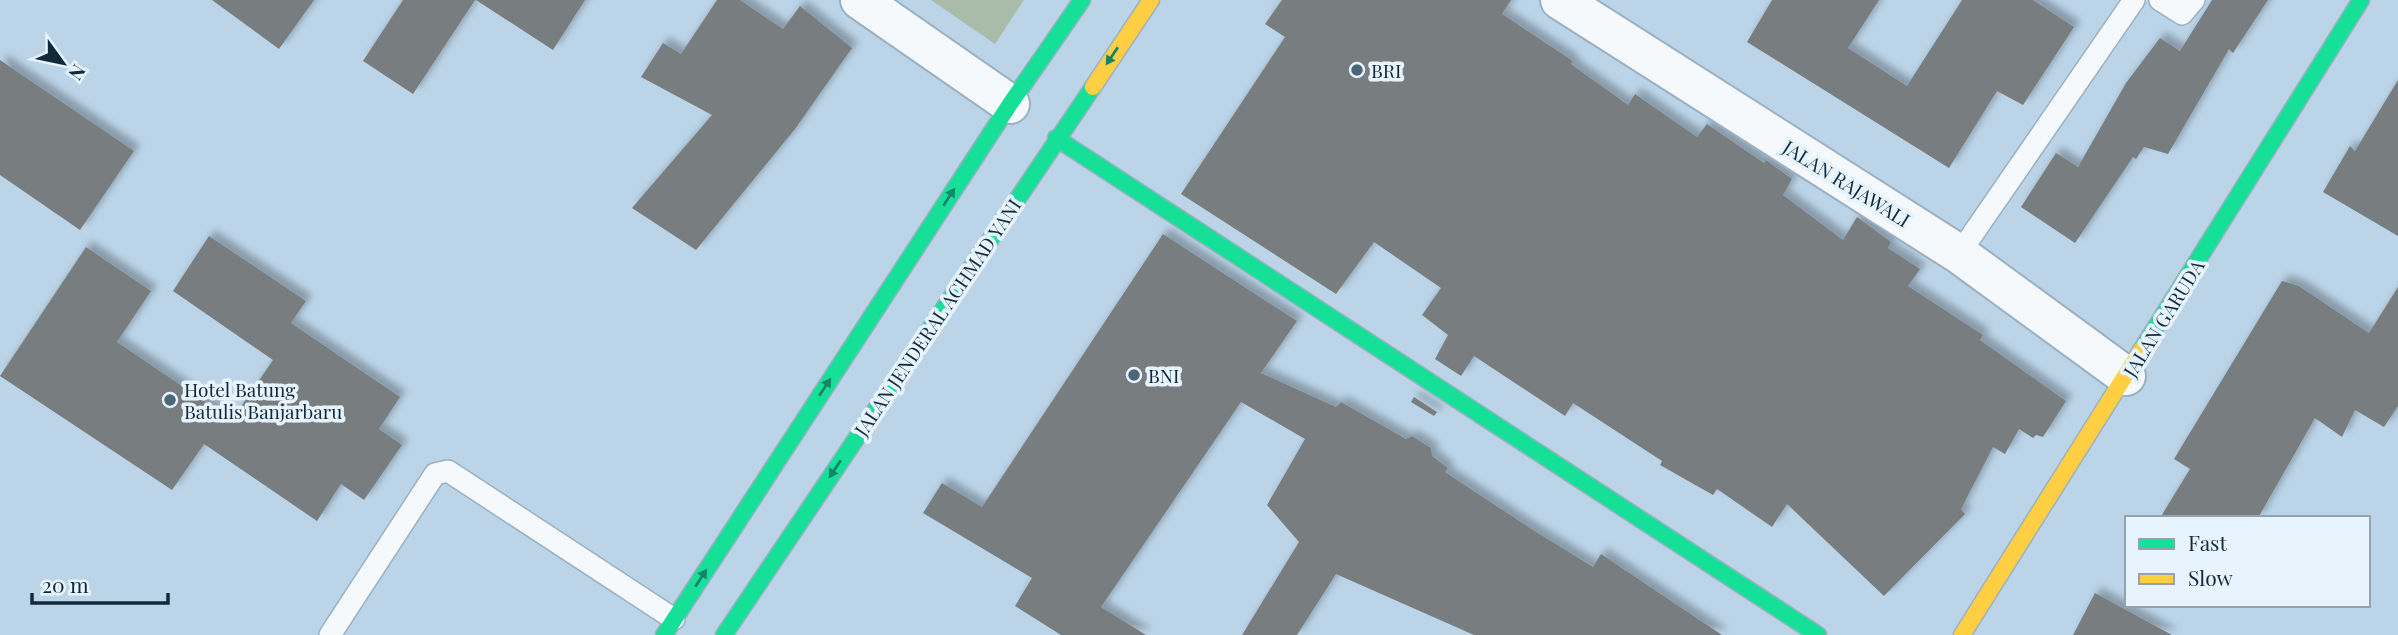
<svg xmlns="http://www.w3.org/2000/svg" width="2398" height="635" viewBox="0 0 2398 635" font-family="'Playfair Display',serif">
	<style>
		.green { fill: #a9bcaa }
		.building { fill: #787d7f; filter: url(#shadow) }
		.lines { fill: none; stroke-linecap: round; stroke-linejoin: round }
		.lane-casing { stroke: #9ab1c3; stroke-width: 24 }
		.street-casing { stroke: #9ab1c3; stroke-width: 42 }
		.fast-casing { stroke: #9ab1c3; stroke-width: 19 }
		.slow-casing { stroke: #9ab1c3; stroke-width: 19 }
		.lane { stroke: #f5f9fc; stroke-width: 21 }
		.street { stroke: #f5f9fc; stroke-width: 38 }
		.fast { stroke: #16e098; stroke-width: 16 }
		.slow { stroke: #ffcf43; stroke-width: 16 }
		.oneway { fill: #14856a }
		.poi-dot { fill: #4c6678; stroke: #e7f3fd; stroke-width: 2.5 }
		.labels { text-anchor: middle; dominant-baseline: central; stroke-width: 7; stroke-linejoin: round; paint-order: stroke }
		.poi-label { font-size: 19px; fill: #112a3b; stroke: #e7f3fd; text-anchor: start }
		.street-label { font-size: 19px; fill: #112a3b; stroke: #e7f3fd }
	</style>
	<defs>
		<filter id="shadow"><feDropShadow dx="6" dy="-6" stdDeviation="3.5" flood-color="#0004"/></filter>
	</defs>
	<rect width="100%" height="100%" fill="#bbd4e8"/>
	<!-- green -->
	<path class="green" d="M931 0H1024L995 44Z"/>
	<!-- building -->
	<path class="building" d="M212 0H314L279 49Z
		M403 0H475L413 94 363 61Z
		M476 0H585L553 50Z
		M717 0H740L783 29 800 6 852 48 795 129 696 250 632 208 712 115 641 77 663 43 681 54Z
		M1282 0H1511L1502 14 1573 61 1571 64 1628 105 1635 94 1697 137 1707 124 1764 163 1766 160 1792 179 1783 195 1843 240 1857 217 1891 242 1888 248 1920 269 1908 286 1983 335 1980 340 2066 401 2043 437 2036 435 2033 438 2019 429 2005 454 1993 447 1961 509 1965 514 1884 596 1787 504 1772 527 1717 489 1713 495 1660 465 1662 461 1573 403 1565 416 1474 356 1461 376 1435 359 1448 335 1422 315 1441 288 1374 242 1336 294 1181 194 1285 37 1265 24Z
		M1772 0H1879L1848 48 1907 86 1962 0H2033L2074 27 2023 105 1997 91 1949 168 1747 42Z
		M2212 0H2268L2233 53 2229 49 2168 154 2144 147 2136 159 2133 157 2075 243 2021 207 2056 153 2078 167 2126 83 2160 38 2180 51Z
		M0 60 134 151 80 230 0 175Z
		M2398 80V236L2323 192 2350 146 2355 151Z
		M1163 234 1297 321 1261 373 1336 407 1341 402 1406 439 1412 436 1431 448 1432 456 1448 468 1445 472 1533 530 1593 567 1601 554 1722 635H1474L1336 574 1297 635H1242L1299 542 1267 505 1305 439 1241 402 1101 607 1146 635H1061L1015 606 1032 578 923 513 942 483 982 507Z
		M209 236 306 301 291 323 400 397 379 429 402 445 364 500 341 484 317 521 204 444 172 490 0 376 86 247 151 291 117 342 232 420 273 360 173 291Z
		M2282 281 2299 286 2369 333 2398 287V406L2384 427 2355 410 2342 437 2315 418 2258 518H2160L2190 469 2174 459Z
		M1414 397 1437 412 1434 416 1411 402Z
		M2095 593 2172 635H2073Z"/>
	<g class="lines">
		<!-- lane casing -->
		<g class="lane-casing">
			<path id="lane" d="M2160 0 2182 14 2194 0
				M1959 254 2134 0
				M330 635 435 474 448 471 674 619"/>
		</g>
		<!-- street casing -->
		<g class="street-casing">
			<path id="street" d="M860 0 1010 104
				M1560 0 1959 254 2126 376"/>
		</g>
		<!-- fast casing -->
		<g class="fast-casing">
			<path id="fast" d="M1056 138 1818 635
				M2142 349 2361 0
				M664 635 1010 104 1082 0
				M724 635 1093 87"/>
		</g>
		<!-- slow casing -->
		<g class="slow-casing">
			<path id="slow" d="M1093 87 1151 0
				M1962 635 2142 349"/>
		</g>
		<!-- lane -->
		<use href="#lane" class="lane"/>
		<!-- street -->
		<use href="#street" class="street"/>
		<!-- fast -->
		<use href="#fast" class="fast"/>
		<!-- slow -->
		<use href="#slow" class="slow"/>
	</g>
	<!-- one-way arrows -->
	<defs><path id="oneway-solid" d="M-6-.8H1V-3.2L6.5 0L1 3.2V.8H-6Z" transform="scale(1.75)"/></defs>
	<g class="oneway">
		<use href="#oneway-solid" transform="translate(1112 56) rotate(124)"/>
		<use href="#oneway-solid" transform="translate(949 197) rotate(-57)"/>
		<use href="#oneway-solid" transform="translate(825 387) rotate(-57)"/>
		<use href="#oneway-solid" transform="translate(835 469) rotate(124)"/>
		<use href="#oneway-solid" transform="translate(701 578) rotate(-57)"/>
	</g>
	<!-- markers -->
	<g class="poi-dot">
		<circle cx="1357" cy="70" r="7"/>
		<circle cx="1134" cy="375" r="7"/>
		<circle cx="170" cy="400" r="7"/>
	</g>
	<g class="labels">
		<!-- poi labels -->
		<g class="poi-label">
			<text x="1371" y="70">BRI</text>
			<text x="1148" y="375">BNI</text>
			<text x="184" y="389">Hotel Batung<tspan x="184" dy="22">Batulis Banjarbaru</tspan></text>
		</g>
		<!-- street labels -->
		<g class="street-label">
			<text transform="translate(1847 183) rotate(32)">JALAN RAJAWALI</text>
			<text transform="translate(937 317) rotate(-56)">JALAN JENDERAL ACHMAD YANI</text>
			<text transform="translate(2163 318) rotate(-58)">JALAN GARUDA</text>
		</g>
	</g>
	<!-- legend -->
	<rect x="2125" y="516" width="245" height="91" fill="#e7f3fd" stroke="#91a3af" stroke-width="2"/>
	<rect x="2139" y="539" width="35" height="10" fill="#16e098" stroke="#91a3af" stroke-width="2"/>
	<text x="2188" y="551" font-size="21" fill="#112a3b">Fast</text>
	<rect x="2139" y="574" width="35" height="10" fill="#ffcf43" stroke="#91a3af" stroke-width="2"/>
	<text x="2188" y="586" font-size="21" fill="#112a3b">Slow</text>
	<!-- north arrow -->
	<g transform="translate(63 63) rotate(123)" stroke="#e7f3fd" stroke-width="5" paint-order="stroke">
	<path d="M0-5L12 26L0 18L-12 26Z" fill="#112a3b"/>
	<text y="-10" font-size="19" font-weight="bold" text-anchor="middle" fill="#112a3b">N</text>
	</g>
	<!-- scale -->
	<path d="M32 593v10h136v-10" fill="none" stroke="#112a3b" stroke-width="3.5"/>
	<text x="42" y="593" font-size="21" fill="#112a3b" stroke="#e7f3fd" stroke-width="5" paint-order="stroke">20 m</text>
</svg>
